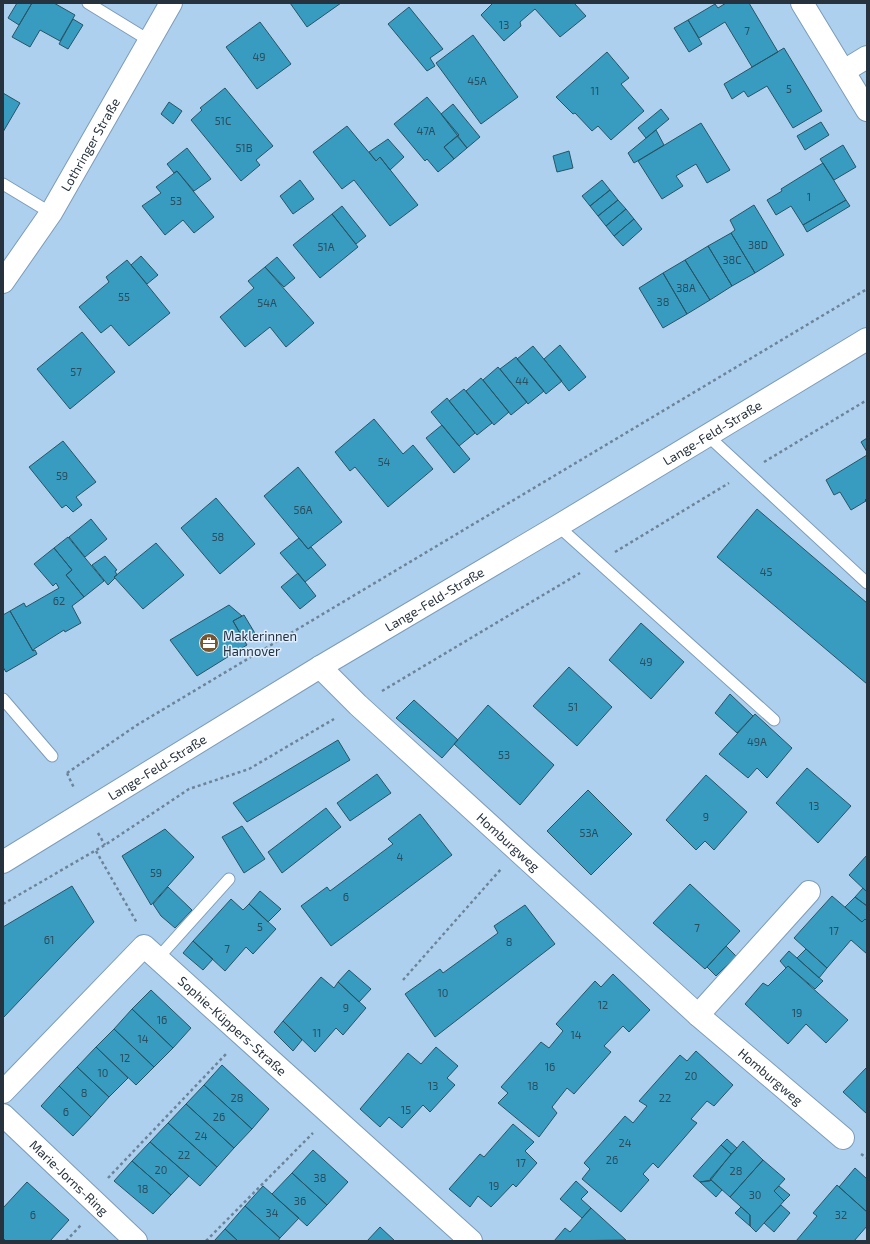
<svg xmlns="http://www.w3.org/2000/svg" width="870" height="1244" viewBox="0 0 870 1244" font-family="'Exo 2',sans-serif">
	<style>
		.building { fill: #389bc0; stroke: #295466 }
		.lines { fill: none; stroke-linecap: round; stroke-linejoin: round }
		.service-casing { stroke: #7c9cb9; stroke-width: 13 }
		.minor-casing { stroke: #7c9cb9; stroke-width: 24 }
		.tertiary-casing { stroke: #7c9cb9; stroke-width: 24 }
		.path { stroke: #6c8499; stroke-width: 2.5; stroke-dasharray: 3 3; stroke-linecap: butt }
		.service { stroke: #fff; stroke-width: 11 }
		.minor { stroke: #fff; stroke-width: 22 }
		.tertiary { stroke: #fff; stroke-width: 22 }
		.labels { text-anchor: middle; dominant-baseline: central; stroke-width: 3; stroke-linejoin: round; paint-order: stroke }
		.number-label { font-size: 11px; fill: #2a4d5f }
		.street-label { font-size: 13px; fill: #26333f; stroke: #deeefe }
		.poi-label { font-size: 13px; fill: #26333f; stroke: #deeefe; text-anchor: start }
	</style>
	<rect width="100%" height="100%" fill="#aed0ef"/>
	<!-- building -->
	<path class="building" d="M17 3H32L19 25 8 18Z
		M32 3H54L75 15 60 41 40 30 30 47 12 37Z
		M290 3H341L307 27Z
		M493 3H574L586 16 560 37 535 9 520 22 521 26 504 41 481 15Z
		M726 3H749L778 52 752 67 725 22 699 38 688 20 715 4 718 8Z
		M409 7 443 49 430 58 435 66 427 71 388 24Z
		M73 19 83 25 68 49 59 44Z
		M688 20 702 44 689 52 674 28Z
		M260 22 291 64 257 89 226 47Z
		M473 35 518 97 481 124 436 63Z
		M784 48 822 111 793 128 767 86 748 97 744 91 732 99 724 84Z
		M607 52 629 78 621 84 644 111 611 140 598 126 592 131 575 113 573 114 556 97Z
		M225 88 273 146 256 160 260 165 241 181 191 120 202 110 200 108Z
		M3 93 20 103 3 132Z
		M427 97 459 135 444 147 454 159 438 172 427 159 425 161 394 124Z
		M169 102 182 111 173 124 161 114Z
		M453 104 480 137 467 148 441 114Z
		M661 109 669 119 646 138 638 128Z
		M821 122 829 135 805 150 797 136Z
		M701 123 730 170 707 183 696 164 676 176 683 186 662 199 638 161Z
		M347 126 376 161 380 157 418 205 390 226 354 180 342 189 313 152Z
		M656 130 664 145 634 163 628 153Z
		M457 136 467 148 454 159 444 147Z
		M388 139 404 157 390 170 380 157 376 161 369 152Z
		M843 145 856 167 834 180 820 159Z
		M187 148 211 179 194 191 177 171 174 173 167 164Z
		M569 151 573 168 557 172 553 156Z
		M823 163 846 200 803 225 791 206 776 215 767 200 782 191 781 189Z
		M177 171 214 217 194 233 183 220 165 235 142 206 161 193 156 187Z
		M300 180 314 199 293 214 280 196Z
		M602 180 610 190 590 206 582 196Z
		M610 190 618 200 598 216 590 206Z
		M618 200 626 209 606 226 598 216Z
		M846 200 850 206 807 232 803 225Z
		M754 205 784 255 755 273 731 233 735 230 730 220Z
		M342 206 366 236 356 244 332 214Z
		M626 209 634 219 614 236 606 226Z
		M332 214 358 247 320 278 293 245Z
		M634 219 642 229 623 246 614 236Z
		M731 233 755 273 732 286 708 246Z
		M708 246 732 286 710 300 685 260Z
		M141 256 158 275 147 284 131 265Z
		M277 257 295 278 284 287 265 267Z
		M127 260 170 313 129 346 111 325 101 333 79 307 109 282 106 277Z
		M685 260 710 300 687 314 663 273Z
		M265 267 314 323 286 347 270 327 245 347 220 317 254 288 248 281Z
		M663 273 687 314 663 328 639 288Z
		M82 332 115 372 70 409 37 369Z
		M560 345 586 377 569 391 544 359Z
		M533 346 562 381 546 394 517 359Z
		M516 357 544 391 528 404 500 369Z
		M498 367 527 402 511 415 483 380Z
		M481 378 509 412 494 425 466 391Z
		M464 389 492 423 477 435 449 401Z
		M447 398 475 433 459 446 431 412Z
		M374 419 403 454 413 445 433 469 388 507 355 467 350 471 335 452Z
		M442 425 470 459 454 473 426 438Z
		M867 438V452L861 442Z
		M63 441 96 482 76 497 82 505 73 512 66 505 62 508 29 467Z
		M867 455V498L865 500 866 501 851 510 840 492 834 495 826 480Z
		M298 467 342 522 308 549 264 496Z
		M216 498 255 544 220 574 181 528Z
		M757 509 867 603V684L717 557Z
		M91 519 107 539 85 557 69 537Z
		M68 537 104 581 84 597 66 575 72 570 54 548Z
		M299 538 308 549 311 547 326 565 305 582 280 553Z
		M156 543 184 575 143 609 114 577Z
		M54 548 72 570 66 575 84 597 72 606 81 623 65 632 64 630 34 649 33 651 10 611 24 603 26 607 59 588 56 583 53 586 34 564Z
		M105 556 117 570 115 571 117 575 114 577 115 578 108 585 92 565Z
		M298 573 316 596 300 609 281 587Z
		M229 605 242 616 233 621 247 645 197 676 170 640Z
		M10 611 33 651 35 650 37 654 6 672 3 667V615Z
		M244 615 256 635 245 642 233 621Z
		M641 623 684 662 651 699 609 660Z
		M569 667 612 707 577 746 533 706Z
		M730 694 753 716 737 733 715 713Z
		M414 700 458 740 442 758 396 718Z
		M488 705 554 765 520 805 454 744Z
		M755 714 792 748 767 778 757 768 748 778 719 754Z
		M338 740 350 760 247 822 233 803Z
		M807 768 851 806 818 843 776 803Z
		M377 774 391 793 350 821 337 803Z
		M706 775 747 812 714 850 705 841 696 850 666 820Z
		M588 790 632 834 591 875 547 831Z
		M326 808 341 827 282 873 268 852Z
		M420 814 452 855 331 946 301 906 327 887 330 891 393 844 388 839Z
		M242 826 265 859 244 873 222 837Z
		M165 829 194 857 151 905 122 856Z
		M867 855V892L849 875Z
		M690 884 740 931 705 969 653 923Z
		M72 886 94 922 3 1018V927Z
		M168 887 192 910 175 928 161 916 153 904Z
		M863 888 867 892V906L855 897Z
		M260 891 281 909 268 922 249 904Z
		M832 896 862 922 865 919 867 921V954L851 940 827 968 794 938Z
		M855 897 867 906V921L865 919 862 922 845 907Z
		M231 899 243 910 249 904 276 929 253 954 246 947 225 971 193 941Z
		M525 905 555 944 435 1037 405 994 440 969 443 973 498 933 494 926Z
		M193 941 213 959 203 970 183 953Z
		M726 946 736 956 716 976 707 967Z
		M806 949 827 968 819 978 797 958Z
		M789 951 823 981 815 989 788 966 786 968 780 961Z
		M788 966 848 1020 826 1043 806 1024 788 1044 745 1004 763 983 768 986Z
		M349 970 371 989 359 1002 338 982Z
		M613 974 650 1010 629 1032 623 1026 604 1046 611 1052 574 1094 567 1088 552 1107 557 1113 539 1137 498 1103 508 1093 501 1087 541 1042 549 1048 563 1031 556 1024 595 981 601 987Z
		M321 977 334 988 338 982 366 1008 343 1035 336 1028 315 1052 283 1021Z
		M151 990 191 1028 173 1048 132 1009Z
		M132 1009 173 1048 154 1067 114 1029Z
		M283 1021 302 1040 293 1051 274 1032Z
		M114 1029 154 1067 136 1085 96 1047Z
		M96 1047 128 1078 109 1097 77 1067Z
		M436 1047 458 1066 447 1078 455 1085 430 1112 423 1105 402 1128 389 1117 380 1127 360 1109 408 1053 421 1064Z
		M696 1051 733 1085 714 1106 707 1101 691 1119 697 1123 658 1168 653 1163 643 1174 649 1180 621 1212 582 1179 590 1169 584 1163 625 1116 633 1123 647 1106 639 1101 680 1055 687 1061Z
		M222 1065 269 1109 252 1129 204 1085Z
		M77 1067 109 1097 91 1117 59 1086Z
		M867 1067V1114L843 1092Z
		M204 1085 252 1129 234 1148 186 1104Z
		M59 1086 91 1117 73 1136 41 1106Z
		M186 1104 234 1148 217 1167 168 1123Z
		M168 1123 217 1167 200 1186 150 1142Z
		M513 1124 534 1142 525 1151 537 1163 516 1187 513 1184 491 1207 478 1196 470 1207 449 1189 480 1154 484 1157Z
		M727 1139 737 1148 731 1154 721 1145Z
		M743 1141 763 1160 730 1197 710 1179Z
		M150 1142 189 1176 171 1195 132 1161Z
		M721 1145 731 1154 710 1181 700 1182 693 1176Z
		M313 1150 348 1182 327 1205 292 1173Z
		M763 1160 785 1179 774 1191 784 1201 756 1232 750 1226V1215L730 1197Z
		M132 1161 171 1195 153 1214 114 1181Z
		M855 1168 867 1179V1212L839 1187Z
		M292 1173 327 1205 307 1226 272 1194Z
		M711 1180 722 1190 716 1197 700 1182Z
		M576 1181 588 1192 581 1199 591 1208 582 1218 560 1199Z
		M27 1182 69 1220 50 1241H6L3 1238V1208Z
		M837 1185 867 1212V1226L854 1241H796L817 1216 813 1213Z
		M263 1186 299 1218 280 1238 245 1206Z
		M779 1186 790 1195 784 1201 774 1191Z
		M781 1205 790 1213 774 1232 764 1223Z
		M245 1206 280 1238 278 1241H238L225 1229Z
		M741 1207 750 1215V1226L735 1213Z
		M591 1208 626 1240 554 1241 565 1228 570 1232Z
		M380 1227 395 1241H367Z
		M225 1229 238 1241H214Z"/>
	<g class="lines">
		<!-- service casing -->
		<g class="service-casing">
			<path id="service" d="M88 3 150 41
				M3 184 51 213
				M707 435 867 583
				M558 526 774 720
				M3 699 52 756
				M158 958 229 879"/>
		</g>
		<!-- minor casing -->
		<g class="minor-casing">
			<g id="minor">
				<path d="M802 3 867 110"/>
				<path d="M844 71 867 57"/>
				<path id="s1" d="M3 282 51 213 171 3"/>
				<path id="s2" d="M320 667 358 705 698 1015 843 1138"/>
				<path d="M698 1015 809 892"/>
				<path id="s3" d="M3 1092 144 946 471 1241"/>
				<path id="s4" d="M3 1115 136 1241"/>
			</g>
		</g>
		<!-- tertiary casing -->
		<g class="tertiary-casing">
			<g id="tertiary">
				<path id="s5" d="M3 862 320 667 558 526 867 339"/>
			</g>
		</g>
		<!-- path -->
		<path class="path" d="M764 462 867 400
			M615 552 729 483
			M382 691 580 573
			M67 773 137 725 867 289
			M67 773 74 788
			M98 833 105 845
			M96 851 137 923
			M3 904 105 845 189 789 249 769 334 719
			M403 980 501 869
			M861 1154 867 1158
			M108 1178 226 1054
			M66 1241 81 1225
			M206 1241 313 1133"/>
		<!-- service -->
		<use href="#service" class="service"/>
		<!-- minor -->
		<use href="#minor" class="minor"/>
		<!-- tertiary -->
		<use href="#tertiary" class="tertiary"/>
	</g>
	<!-- icons -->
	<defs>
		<g id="office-disc" transform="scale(1)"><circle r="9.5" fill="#79552e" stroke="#deeefe"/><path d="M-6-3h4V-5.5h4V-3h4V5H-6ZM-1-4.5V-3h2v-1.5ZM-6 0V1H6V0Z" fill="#fff"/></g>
	</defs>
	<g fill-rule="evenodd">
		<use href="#office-disc" x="209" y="643"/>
	</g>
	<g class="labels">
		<!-- number labels -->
		<g class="number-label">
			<text x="504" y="24">13</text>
			<text x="747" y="30">7</text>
			<text x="259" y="56">49</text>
			<text x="477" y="80">45A</text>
			<text x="789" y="88">5</text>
			<text x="595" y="90">11</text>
			<text x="223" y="120">51C</text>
			<text x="426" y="130">47A</text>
			<text x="244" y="147">51B</text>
			<text x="809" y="196">1</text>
			<text x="176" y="200">53</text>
			<text x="758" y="244">38D</text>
			<text x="326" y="246">51A</text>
			<text x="732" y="259">38C</text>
			<text x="686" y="287">38A</text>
			<text x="124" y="296">55</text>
			<text x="663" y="301">38</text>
			<text x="267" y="302">54A</text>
			<text x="76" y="371">57</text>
			<text x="522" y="380">44</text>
			<text x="384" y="461">54</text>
			<text x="62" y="475">59</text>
			<text x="303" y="509">56A</text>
			<text x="218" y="536">58</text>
			<text x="766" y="571">45</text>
			<text x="59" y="600">62</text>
			<text x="646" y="661">49</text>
			<text x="573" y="706">51</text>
			<text x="757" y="741">49A</text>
			<text x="504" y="754">53</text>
			<text x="814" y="805">13</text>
			<text x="706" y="816">9</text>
			<text x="589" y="832">53A</text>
			<text x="400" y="856">4</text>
			<text x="156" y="872">59</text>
			<text x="346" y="896">6</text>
			<text x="260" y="926">5</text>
			<text x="697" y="927">7</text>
			<text x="834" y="930">17</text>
			<text x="49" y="939">61</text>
			<text x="509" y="941">8</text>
			<text x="227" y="948">7</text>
			<text x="443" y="992">10</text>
			<text x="603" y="1004">12</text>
			<text x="346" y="1007">9</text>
			<text x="797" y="1012">19</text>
			<text x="162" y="1019">16</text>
			<text x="317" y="1032">11</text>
			<text x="576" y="1034">14</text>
			<text x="143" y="1038">14</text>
			<text x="125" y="1057">12</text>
			<text x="550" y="1066">16</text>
			<text x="103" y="1072">10</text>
			<text x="691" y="1075">20</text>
			<text x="433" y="1085">13</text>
			<text x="533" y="1085">18</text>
			<text x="84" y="1092">8</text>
			<text x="237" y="1097">28</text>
			<text x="665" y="1097">22</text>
			<text x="406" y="1109">15</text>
			<text x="66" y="1111">6</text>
			<text x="219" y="1116">26</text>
			<text x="201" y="1135">24</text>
			<text x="625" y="1142">24</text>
			<text x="184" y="1154">22</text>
			<text x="612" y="1159">26</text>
			<text x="521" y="1162">17</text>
			<text x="161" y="1169">20</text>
			<text x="736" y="1170">28</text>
			<text x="320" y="1177">38</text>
			<text x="494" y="1185">19</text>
			<text x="143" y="1188">18</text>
			<text x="755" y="1194">30</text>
			<text x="300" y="1200">36</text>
			<text x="272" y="1212">34</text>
			<text x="33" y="1214">6</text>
			<text x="841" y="1214">32</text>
		</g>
		<!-- street labels -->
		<g class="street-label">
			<text stroke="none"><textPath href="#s1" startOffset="163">Lothringer Straße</textPath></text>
			<text stroke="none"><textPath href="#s5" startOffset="829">Lange-Feld-Straße</textPath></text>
			<text stroke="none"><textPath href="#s5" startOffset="505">Lange-Feld-Straße</textPath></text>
			<text stroke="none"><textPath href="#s5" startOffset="181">Lange-Feld-Straße</textPath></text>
			<text stroke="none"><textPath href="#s2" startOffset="257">Homburgweg</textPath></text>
			<text stroke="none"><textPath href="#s3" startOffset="322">Sophie-Küppers-Straße</textPath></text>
			<text stroke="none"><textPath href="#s2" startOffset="609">Homburgweg</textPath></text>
			<text stroke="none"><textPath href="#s4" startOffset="91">Marie-Jorns-Ring</textPath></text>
		</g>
		<!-- poi labels -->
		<g class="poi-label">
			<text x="223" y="636">Maklerinnen<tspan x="223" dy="15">Hannover</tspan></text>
		</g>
	</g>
	<!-- border -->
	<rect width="870" height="1244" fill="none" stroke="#26333f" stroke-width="8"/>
</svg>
